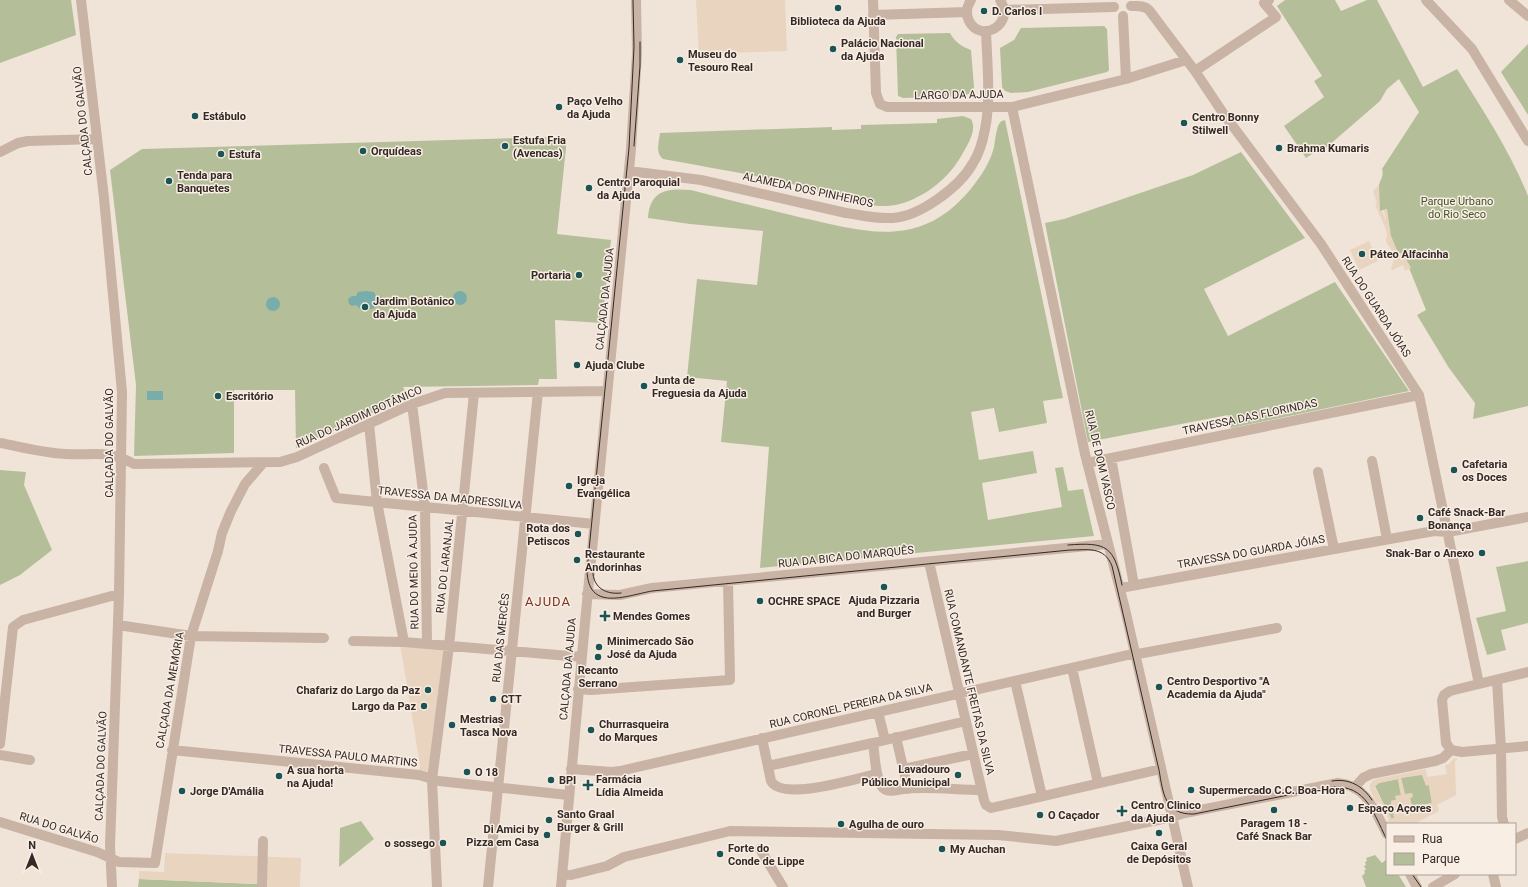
<svg xmlns="http://www.w3.org/2000/svg" width="1528" height="887" viewBox="0 0 1528 887" font-family="Roboto,sans-serif">
	<style>
		.green { fill: #b4bf99 }
		.plaza { fill: #e8d4bf; fill-rule: evenodd }
		.water { fill: #78adac }
		.lines { fill: none; stroke-linecap: round; stroke-linejoin: round }
		.minor { stroke: #c8b3a4; stroke-width: 10 }
		.tram { stroke: #342926; stroke-width: 1 }
		.poi-dot { fill: #1c5354; stroke: #f8eee4; stroke-width: 1.5 }
		.labels { text-anchor: middle; dominant-baseline: central; stroke-width: 3; stroke-linejoin: round; paint-order: stroke }
		.poi-label { font-size: 11px; font-weight: bold; fill: #342926; stroke: #f8eee4; text-anchor: start }
		.street-label { font-size: 11px; fill: #342926; stroke: #f8eee4 }
		.park-label { font-size: 11px; fill: #45512a; stroke: #f8eee4 }
		.quarter-label { font-size: 13px; letter-spacing: 1px; fill: #813221; stroke: #f8eee4 }
	</style>
	<rect width="100%" height="100%" fill="#f0e4d8"/>
	<!-- green -->
	<path class="green" d="M0 0H71L76 35 0 63Z
		M1285 0H1335L1341 11 1367 0H1377L1423 87 1457 69C1483 110 1510 151 1528 196V406L1473 419 1475 403 1449 368 1417 315 1426 310 1403 253H1398L1389 232 1387 209 1380 211C1379 203 1378 193 1379 185 1381 178 1384 176 1382 169L1419 112 1399 79 1387 89 1380 101 1320 153 1318 150 1306 158 1284 126 1324 97 1314 81 1322 76 1277 6Z
		M1104 26 1107 29 1109 70 1107 72 1028 92 1011 93 1005 91 1002 87 1000 48 1014 40 1021 28Z
		M950 33C955 42 961 46 971 50L974 87 972 92 965 96 903 98 898 96 896 37 898 34Z
		M1528 44V115L1501 72Z
		M963 116 971 119C978 131 966 147 960 158 947 180 921 200 895 205 867 211 820 190 792 184 749 174 706 167 663 159 655 153 659 142 660 133L832 127V130L861 129V125L937 123V119Z
		M1005 120 1063 398 1043 401 1047 423 999 432 994 408 971 412 979 460 1033 451 1037 473 982 483 988 520 1062 507 1055 468 1063 467 1068 491 1083 489 1094 536 760 568 769 447 721 442 727 381 687 377 697 279 757 285 763 231 690 224 648 218C650 190 667 188 691 190 728 200 766 209 803 218 842 226 887 241 926 224 946 216 963 200 976 182 984 172 991 159 994 147 995 140 996 132 998 126 1000 122 1001 121 1005 120Z
		M552 137 567 138 557 234 611 240 602 323 555 320 557 379H539L538 385 403 387 405 391 410 396 296 448 295 390H234V453L134 456 136 385 110 170 142 149Z
		M1241 152 1305 238 1204 289 1228 336 1335 282 1409 391 1231 428 1228 415 1088 442 1045 223 1064 219 1193 175Z
		M0 470 26 472 24 485 52 550 20 575 0 585Z
		M1528 561V623L1501 630 1506 650 1487 655 1476 618 1506 611 1496 567Z
		M1421 774C1431 781 1430 792 1432 803L1412 807 1410 798 1412 793 1405 795 1401 778Z
		M1398 779 1401 795 1396 800 1391 801 1395 818 1391 819 1375 786 1379 783Z
		M361 821 374 839 339 867 340 828Z
		M1375 855 1382 863 1387 859V874H1398L1406 887H1366L1362 876 1365 873 1364 870H1366L1364 866 1366 865 1365 862 1367 861 1366 858Z
		M139 879 258 884V887H138Z"/>
	<!-- plaza -->
	<path class="plaza" d="M696 0H785L787 51 699 54Z
		M1379 185 1380 211H1382L1386 221 1384 210 1387 209 1391 236 1398 253H1403L1411 268 1405 271 1403 265 1393 270 1391 269 1395 255 1386 242 1387 234 1385 227 1375 205 1377 203 1373 191Z
		M1369 241 1378 261 1359 270 1350 250Z
		M400 643 447 647 429 775 419 772 420 765Z
		M1457 758V760L1455 761 1456 795 1437 805 1439 811 1414 824H1387L1386 822 1389 820 1381 803 1377 804 1370 790V785L1372 781 1376 779 1426 769 1427 777 1447 774 1445 765 1449 764 1453 759ZM1422 775 1426 786 1429 785V787L1432 803 1412 807 1410 798 1413 797 1412 793 1405 794 1401 778ZM1398 779 1401 795 1395 796 1396 800 1391 801 1394 818 1392 819 1375 788V786L1379 783Z
		M165 853 301 858 300 887H258V884L139 879V871L164 872Z"/>
	<!-- water -->
	<path class="water" d="M453 298a7 7 0 1 1 14 0a7 7 0 1 1-14 0Z
		M366 291 374 292 376 296H380L385 299 383 304 376 305 374 308 367 310 359 308 356 305 352 306 349 304 348 299 352 296H356L358 292Z
		M266 304a7 7 0 1 1 14 0a7 7 0 1 1-14 0Z
		M147 391H163V400H147Z"/>
	<g class="lines">
		<!-- minor -->
		<path class="minor" d="M81 0 104 198 122 392 119 594 110 846 112 887
			M873 0 876 93 880 104 887 107H1012L1126 79 1186 60
			M971 0C967 6 965 13 969 21 981 44 1016 24 1000 0
			M1426 0 1472 49 1528 141
			M1509 0 1528 16
			M1131 6C1138 6 1144 5 1149 10L1195 71 1223 113 1321 244 1419 395 1479 684
			M1004 10 1114 7
			M873 15 967 12
			M1123 16 1126 79
			M1195 71 1276 17 1264 3 1269 0
			M1012 107 1085 454 1125 609 1188 887
			M0 152 18 143 28 141 97 139
			M629 171 701 180 846 213C861 215 876 219 892 218 919 217 960 187 973 163 979 154 983 140 985 129 991 101 987 60 986 31
			M412 404 425 507 427 644
			M369 424 377 502 404 642
			M0 443C21 447 43 453 65 454 92 456 108 449 134 464L280 462 297 457 412 404 445 393 607 391
			M1111 458 1134 585
			M1372 461 1387 539
			M1087 463 1419 395
			M324 468 336 498 594 524
			M1318 472 1334 549
			M929 562 984 800 986 805 991 808 1161 769
			M1120 588 1434 531 1448 532 1528 517
			M587 594 620 595 652 588 1108 544
			M118 625 191 636 324 638
			M353 641 404 642 581 657
			M1072 668 1098 783
			M1528 672 1450 691 1444 695 1442 700 1446 743 1451 750 1462 752 1528 746
			M1497 680 1501 749 1502 817 1504 824
			M1015 681 1042 796
			M578 689 591 690 730 680 728 581
			M878 712 885 740
			M966 721 873 743C875 754 875 780 883 788 888 793 897 790 903 789 929 786 956 790 981 790
			M896 737 908 789
			M762 738 771 781C782 802 858 778 877 774
			M0 744 13 627 23 620 119 594
			M172 750 419 775 439 781 568 795
			M0 755 30 760
			M768 766 873 743
			M571 769 612 772 620 771 1132 654H1138L1277 628
			M903 769 973 754
			M1355 787 1363 778 1371 774 1435 761 1443 758 1451 750
			M0 822 97 852 119 862 155 863 191 636 218 551 222 533 231 511 245 484 263 463
			M1515 839 1528 833
			M760 849 783 887
			M562 874 571 875 607 866 624 857 730 831 998 835 1056 841 1172 817 1185 813 1338 783C1367 785 1375 812 1387 834
			M1410 874 1417 887
			M1493 874 1496 887
			M262 887 263 841
			M437 887 432 780 449 646 474 393
			M488 887 538 392
			M561 887 586 612 631 149 637 53 636 0
			M1433 887 1455 874"/>
		<!-- tram -->
		<path class="tram" d="M633 0 634 47 629 148 587 570C588 612 625 596 652 591L1070 550C1088 550 1104 546 1112 566L1159 770C1163 792 1164 815 1194 814L1323 788C1365 781 1371 808 1387 840
			M634 146 640 66V42
			M1068 545C1107 542 1114 546 1122 585
			M593 567C591 586 604 595 621 593
			M1332 781C1349 778 1363 786 1372 800
			M1412 874 1421 887"/>
	</g>
	<!-- markers -->
	<g class="poi-dot">
		<circle cx="838" cy="8" r="4"/>
		<circle cx="984" cy="11" r="4"/>
		<circle cx="833" cy="49" r="4"/>
		<circle cx="680" cy="60" r="4"/>
		<circle cx="559" cy="107" r="4"/>
		<circle cx="195" cy="116" r="4"/>
		<circle cx="1184" cy="123" r="4"/>
		<circle cx="505" cy="146" r="4"/>
		<circle cx="1279" cy="148" r="4"/>
		<circle cx="363" cy="151" r="4"/>
		<circle cx="221" cy="154" r="4"/>
		<circle cx="169" cy="181" r="4"/>
		<circle cx="589" cy="188" r="4"/>
		<circle cx="1362" cy="254" r="4"/>
		<circle cx="579" cy="275" r="4"/>
		<circle cx="365" cy="307" r="4"/>
		<circle cx="577" cy="365" r="4"/>
		<circle cx="644" cy="386" r="4"/>
		<circle cx="218" cy="396" r="4"/>
		<circle cx="1454" cy="470" r="4"/>
		<circle cx="569" cy="486" r="4"/>
		<circle cx="1420" cy="518" r="4"/>
		<circle cx="578" cy="534" r="4"/>
		<circle cx="1482" cy="553" r="4"/>
		<circle cx="577" cy="560" r="4"/>
		<circle cx="884" cy="587" r="4"/>
		<circle cx="760" cy="601" r="4"/>
		<path d="M603 610h4v4h4v4h-4v4h-4v-4h-4v-4h4z"/>
		<circle cx="599" cy="647" r="4"/>
		<circle cx="598" cy="657" r="4"/>
		<circle cx="1159" cy="687" r="4"/>
		<circle cx="428" cy="690" r="4"/>
		<circle cx="493" cy="699" r="4"/>
		<circle cx="424" cy="706" r="4"/>
		<circle cx="452" cy="725" r="4"/>
		<circle cx="591" cy="730" r="4"/>
		<circle cx="467" cy="772" r="4"/>
		<circle cx="958" cy="775" r="4"/>
		<circle cx="279" cy="776" r="4"/>
		<circle cx="551" cy="780" r="4"/>
		<path d="M586 779h4v4h4v4h-4v4h-4v-4h-4v-4h4z"/>
		<circle cx="1191" cy="790" r="4"/>
		<circle cx="182" cy="791" r="4"/>
		<circle cx="1350" cy="808" r="4"/>
		<circle cx="1274" cy="810" r="4"/>
		<path d="M1120 805h4v4h4v4h-4v4h-4v-4h-4v-4h4z"/>
		<circle cx="1040" cy="815" r="4"/>
		<circle cx="549" cy="820" r="4"/>
		<circle cx="841" cy="824" r="4"/>
		<circle cx="1159" cy="833" r="4"/>
		<circle cx="547" cy="835" r="4"/>
		<circle cx="443" cy="843" r="4"/>
		<circle cx="942" cy="849" r="4"/>
		<circle cx="720" cy="854" r="4"/>
	</g>
	<g class="labels">
		<!-- poi labels -->
		<g class="poi-label">
			<text x="992" y="11">D. Carlos I</text>
			<text x="838" y="21" text-anchor="middle">Biblioteca da Ajuda</text>
			<text x="841" y="43">Palácio Nacional<tspan x="841" dy="13">da Ajuda</tspan></text>
			<text x="688" y="54">Museu do<tspan x="688" dy="13">Tesouro Real</tspan></text>
			<text x="567" y="101">Paço Velho<tspan x="567" dy="13">da Ajuda</tspan></text>
			<text x="203" y="116">Estábulo</text>
			<text x="1192" y="117">Centro Bonny<tspan x="1192" dy="13">Stilwell</tspan></text>
			<text x="513" y="140">Estufa Fria<tspan x="513" dy="13">(Avencas)</tspan></text>
			<text x="1287" y="148">Brahma Kumaris</text>
			<text x="371" y="151">Orquídeas</text>
			<text x="229" y="154">Estufa</text>
			<text x="177" y="175">Tenda para<tspan x="177" dy="13">Banquetes</tspan></text>
			<text x="597" y="182">Centro Paroquial<tspan x="597" dy="13">da Ajuda</tspan></text>
			<text x="1370" y="254">Páteo Alfacinha</text>
			<text x="571" y="275" text-anchor="end">Portaria</text>
			<text x="373" y="301">Jardim Botânico<tspan x="373" dy="13">da Ajuda</tspan></text>
			<text x="585" y="365">Ajuda Clube</text>
			<text x="652" y="380">Junta de<tspan x="652" dy="13">Freguesia da Ajuda</tspan></text>
			<text x="226" y="396">Escritório</text>
			<text x="1462" y="464">Cafetaria<tspan x="1462" dy="13">os Doces</tspan></text>
			<text x="577" y="480">Igreja<tspan x="577" dy="13">Evangélica</tspan></text>
			<text x="1428" y="512">Café Snack-Bar<tspan x="1428" dy="13">Bonança</tspan></text>
			<text x="570" y="528" text-anchor="end">Rota dos<tspan x="570" dy="13">Petiscos</tspan></text>
			<text x="1474" y="553" text-anchor="end">Snak-Bar o Anexo</text>
			<text x="585" y="554">Restaurante<tspan x="585" dy="13">Andorinhas</tspan></text>
			<text x="884" y="600" text-anchor="middle">Ajuda Pizzaria<tspan x="884" dy="13">and Burger</tspan></text>
			<text x="768" y="601">OCHRE SPACE</text>
			<text x="613" y="616">Mendes Gomes</text>
			<text x="607" y="641">Minimercado São<tspan x="607" dy="13">José da Ajuda</tspan></text>
			<text x="598" y="670" text-anchor="middle">Recanto<tspan x="598" dy="13">Serrano</tspan></text>
			<text x="1167" y="681">Centro Desportivo "A<tspan x="1167" dy="13">Academia da Ajuda"</tspan></text>
			<text x="420" y="690" text-anchor="end">Chafariz do Largo da Paz</text>
			<text x="501" y="699">CTT</text>
			<text x="416" y="706" text-anchor="end">Largo da Paz</text>
			<text x="460" y="719">Mestrias<tspan x="460" dy="13">Tasca Nova</tspan></text>
			<text x="599" y="724">Churrasqueira<tspan x="599" dy="13">do Marques</tspan></text>
			<text x="950" y="769" text-anchor="end">Lavadouro<tspan x="950" dy="13">Público Municipal</tspan></text>
			<text x="287" y="770">A sua horta<tspan x="287" dy="13">na Ajuda!</tspan></text>
			<text x="475" y="772">O 18</text>
			<text x="596" y="779">Farmácia<tspan x="596" dy="13">Lídia Almeida</tspan></text>
			<text x="559" y="780">BPI</text>
			<text x="1199" y="790">Supermercado C.C. Boa-Hora</text>
			<text x="190" y="791">Jorge D'Amália</text>
			<text x="1131" y="805">Centro Clinico<tspan x="1131" dy="13">da Ajuda</tspan></text>
			<text x="1358" y="808">Espaço Açores</text>
			<text x="557" y="814">Santo Graal<tspan x="557" dy="13">Burger &amp; Grill</tspan></text>
			<text x="1048" y="815">O Caçador</text>
			<text x="1274" y="823" text-anchor="middle">Paragem 18 -<tspan x="1274" dy="13">Café Snack Bar</tspan></text>
			<text x="849" y="824">Agulha de ouro</text>
			<text x="539" y="829" text-anchor="end">Di Amici by<tspan x="539" dy="13">Pizza em Casa</tspan></text>
			<text x="435" y="843" text-anchor="end">o sossego</text>
			<text x="1159" y="846" text-anchor="middle">Caixa Geral<tspan x="1159" dy="13">de Depósitos</tspan></text>
			<text x="728" y="848">Forte do<tspan x="728" dy="13">Conde de Lippe</tspan></text>
			<text x="950" y="849">My Auchan</text>
		</g>
		<!-- street labels -->
		<g class="street-label">
			<text transform="translate(959 95) rotate(-1)">LARGO DA AJUDA</text>
			<text transform="translate(83 121) rotate(-96)">CALÇADA DO GALVÃO</text>
			<text transform="translate(808 190) rotate(12)">ALAMEDA DOS PINHEIROS</text>
			<text transform="translate(605 299) rotate(-84)">CALÇADA DA AJUDA</text>
			<text transform="translate(1376 307) rotate(57)">RUA DO GUARDA JÓIAS</text>
			<text transform="translate(359 417) rotate(-24)">RUA DO JARDIM BOTÂNICO</text>
			<text transform="translate(1250 417) rotate(-12)">TRAVESSA DAS FLORINDAS</text>
			<text transform="translate(109 443) rotate(-90)">CALÇADA DO GALVÃO</text>
			<text transform="translate(1100 460) rotate(77)">RUA DE DOM VASCO</text>
			<text transform="translate(450 498) rotate(6)">TRAVESSA DA MADRESSILVA</text>
			<text transform="translate(1251 552) rotate(-10)">TRAVESSA DO GUARDA JÓIAS</text>
			<text transform="translate(846 557) rotate(-6)">RUA DA BICA DO MARQUÊS</text>
			<text transform="translate(445 566) rotate(-84)">RUA DO LARANJAL</text>
			<text transform="translate(414 572) rotate(-91)">RUA DO MEIO À AJUDA</text>
			<text transform="translate(501 638) rotate(-84)">RUA DAS MERCÊS</text>
			<text transform="translate(568 669) rotate(-85)">CALÇADA DA AJUDA</text>
			<text transform="translate(969 682) rotate(77)">RUA COMANDANTE FREITAS DA SILVA</text>
			<text transform="translate(170 690) rotate(-80)">CALÇADA DA MEMÓRIA</text>
			<text transform="translate(851 706) rotate(-13)">RUA CORONEL PEREIRA DA SILVA</text>
			<text transform="translate(348 756) rotate(6)">TRAVESSA PAULO MARTINS</text>
			<text transform="translate(101 766) rotate(-88)">CALÇADA DO GALVÃO</text>
			<text transform="translate(59 828) rotate(17)">RUA DO GALVÃO</text>
		</g>
		<!-- park labels -->
		<g class="park-label">
			<text x="1457" y="201">Parque Urbano<tspan x="1457" dy="13">do Rio Seco</tspan></text>
		</g>
		<!-- quarter labels -->
		<g class="quarter-label">
			<text x="548" y="601">AJUDA</text>
		</g>
	</g>
	<!-- legend -->
	<rect x="1386" y="823" width="130" height="52" fill="#f8eee4" stroke="#aa9f98"/>
	<rect x="1394" y="836" width="20" height="6" fill="#c8b3a4" stroke="#aa9f98"/>
	<text x="1422" y="843" font-size="12" fill="#342926">Rua</text>
	<rect x="1394" y="853" width="20" height="12" fill="#b4bf99" stroke="#aa9f98"/>
	<text x="1422" y="863" font-size="12" fill="#342926">Parque</text>
	<!-- north arrow -->
	<g transform="translate(32 855)" stroke="#f8eee4" stroke-width="3" paint-order="stroke">
	<path d="M0-3L7 15L0 10L-7 15Z" fill="#342926"/>
	<text y="-6" font-size="11" font-weight="bold" text-anchor="middle" fill="#342926">N</text>
	</g>
</svg>
